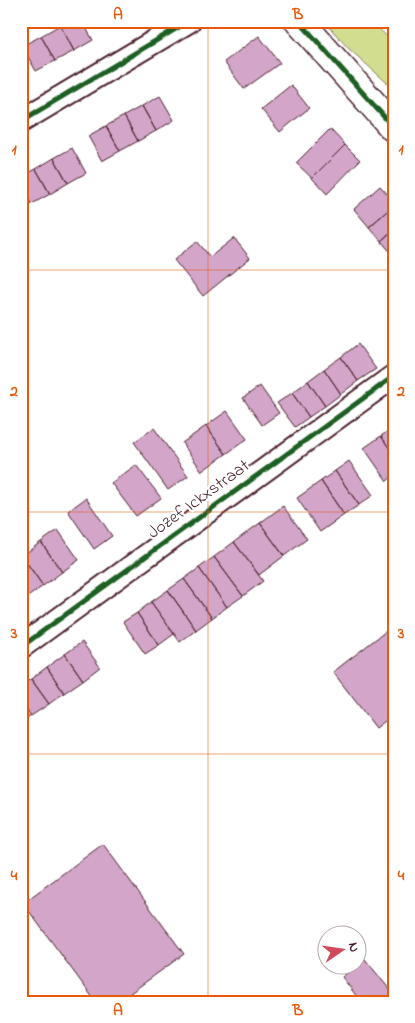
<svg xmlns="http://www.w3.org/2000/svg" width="415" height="1023" viewBox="0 0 415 1023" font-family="'Indie Flower',sans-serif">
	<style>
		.green { fill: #d2dd90; stroke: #8e7e5e }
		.building { fill: #d3a6c9; stroke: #4a1f2b }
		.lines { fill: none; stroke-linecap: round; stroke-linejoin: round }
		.street-casing { stroke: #4a1f2b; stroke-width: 26 }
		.secondary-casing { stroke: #4a1f2b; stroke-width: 31 }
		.street { stroke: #fff; stroke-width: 22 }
		.secondary { stroke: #fff; stroke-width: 28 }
		.cycleway-casing { stroke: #fff; stroke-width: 8 }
		.cycleway { stroke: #1b5e20; stroke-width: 5 }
		.grid { fill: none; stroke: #e8590c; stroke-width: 1; stroke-opacity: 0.55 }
		.labels { text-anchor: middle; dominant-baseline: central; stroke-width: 4.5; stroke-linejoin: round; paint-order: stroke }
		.street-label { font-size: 18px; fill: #4a1f2b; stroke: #fff }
		.neatline { fill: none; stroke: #e8590c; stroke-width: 2 }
		.grid-label { font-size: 16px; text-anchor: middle; font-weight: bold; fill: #e8590c }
	</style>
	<rect width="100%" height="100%" fill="#fff"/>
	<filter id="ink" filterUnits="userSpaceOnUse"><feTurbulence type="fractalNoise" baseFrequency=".02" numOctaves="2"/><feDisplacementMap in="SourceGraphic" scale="10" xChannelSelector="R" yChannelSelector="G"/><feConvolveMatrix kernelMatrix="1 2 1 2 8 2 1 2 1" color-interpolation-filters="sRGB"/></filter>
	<g filter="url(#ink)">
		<!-- green -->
		<path class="green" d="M324 21H379L374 24 394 43V89L348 48Z"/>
		<!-- building -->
		<path class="building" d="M68 21H82L93 40 74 51 60 25Z
			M60 25 74 51 55 61 41 36Z
			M41 36 55 61 36 71 22 46Z
			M259 36 280 63 244 89 224 62Z
			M291 85 309 108 280 132 261 109Z
			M160 96 174 120 156 131 142 106Z
			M142 106 156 131 138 141 124 116Z
			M124 116 138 141 120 151 106 126Z
			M106 126 120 151 102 161 88 136Z
			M330 129 345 145 312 178 296 163Z
			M345 145 360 160 327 194 312 178Z
			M72 148 86 173 68 183 54 158Z
			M54 158 68 183 50 194 36 169Z
			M36 169 50 194 32 204 21 185V177Z
			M21 185 32 204 21 210Z
			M380 186 394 201V205L369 227 354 209Z
			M394 205V229L381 241 369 227Z
			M394 229V256L381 241Z
			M234 238 250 258 203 296 174 260 197 241 210 257Z
			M358 344 376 369 358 381 341 357Z
			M341 357 358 381 341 394 324 369Z
			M324 369 341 394 325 406 308 381Z
			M308 381 325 406 309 417 292 393Z
			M260 386 279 413 262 425 243 398Z
			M292 393 309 417 295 427 277 403Z
			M227 411 247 439 226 454 206 426Z
			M206 426 226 454 202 471 182 443Z
			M394 427V455L381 436Z
			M154 428 188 476 168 490 134 442Z
			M381 436 394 455V475L387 481 364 448Z
			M349 461 373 495 359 505 335 471Z
			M136 465 161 498 136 516 111 483Z
			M335 471 359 505 344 515 321 481Z
			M321 481 344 515 320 532 297 498Z
			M86 498 112 536 94 549 68 511Z
			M283 506 307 539 284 556 260 523Z
			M260 523 284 556 259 575 234 542Z
			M58 530 79 560 62 572 41 542Z
			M41 542 62 572 43 586 22 556Z
			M234 542 263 581 243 596 214 557Z
			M22 556 43 586 22 601 21 599V557Z
			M214 557 243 596 227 607 199 568Z
			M199 568 227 607 212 618 184 579Z
			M184 579 212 618 196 630 168 590Z
			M168 590 196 630 180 642 151 602Z
			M151 602 174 634 159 645 137 613Z
			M137 613 159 645 145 654 123 622Z
			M394 625V714L376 728 333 672Z
			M82 642 100 667 83 680 65 654Z
			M65 654 83 680 64 693 47 667Z
			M47 667 64 693 49 704 31 679Z
			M31 679 49 704 31 716 21 702V685Z
			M21 702 31 716 21 723Z
			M103 844 184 954 118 1002H96L23 903Z
			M365 959 394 995V1002H361L342 977Z"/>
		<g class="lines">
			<!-- street casing -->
			<g class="street-casing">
				<path id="street" d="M21 121 189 21
					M21 647 394 376"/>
			</g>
			<!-- secondary casing -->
			<g class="secondary-casing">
				<path id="secondary" d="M299 21 394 128"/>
			</g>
			<!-- street -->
			<use href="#street" class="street"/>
			<!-- secondary -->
			<use href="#secondary" class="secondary"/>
			<!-- cycleway casing -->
			<g class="cycleway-casing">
				<path id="cycleway" d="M299 21 394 128
					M21 121 189 21
					M21 647 394 376"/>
			</g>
			<!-- cycleway -->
			<use href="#cycleway" class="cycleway"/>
		</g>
	</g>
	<!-- grid -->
	<path class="grid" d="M208 21V1002M21 270H394M21 512H394M21 754H394"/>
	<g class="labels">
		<!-- street labels -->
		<g class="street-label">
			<text transform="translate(199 500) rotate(-36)">Jozef Ickxstraat</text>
		</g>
	</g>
	<!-- margin -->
	<rect width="415" height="1023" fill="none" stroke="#fff" stroke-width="55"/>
	<!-- north arrow -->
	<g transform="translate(342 950) rotate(77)"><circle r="24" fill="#ffffff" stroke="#b7a5aa"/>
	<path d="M0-4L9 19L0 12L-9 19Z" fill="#d1495b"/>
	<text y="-8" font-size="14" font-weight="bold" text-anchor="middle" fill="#4a1f2b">N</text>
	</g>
	<rect x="28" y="28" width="360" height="968" class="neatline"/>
	<g class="grid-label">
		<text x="118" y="19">A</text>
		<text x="298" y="19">B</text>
		<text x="14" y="154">1</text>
		<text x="401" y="154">1</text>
		<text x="14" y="396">2</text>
		<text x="401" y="396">2</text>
		<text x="14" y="638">3</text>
		<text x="401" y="638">3</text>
		<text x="14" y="880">4</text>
		<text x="401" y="880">4</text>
		<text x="118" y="1015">A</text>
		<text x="298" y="1015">B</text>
	</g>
</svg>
